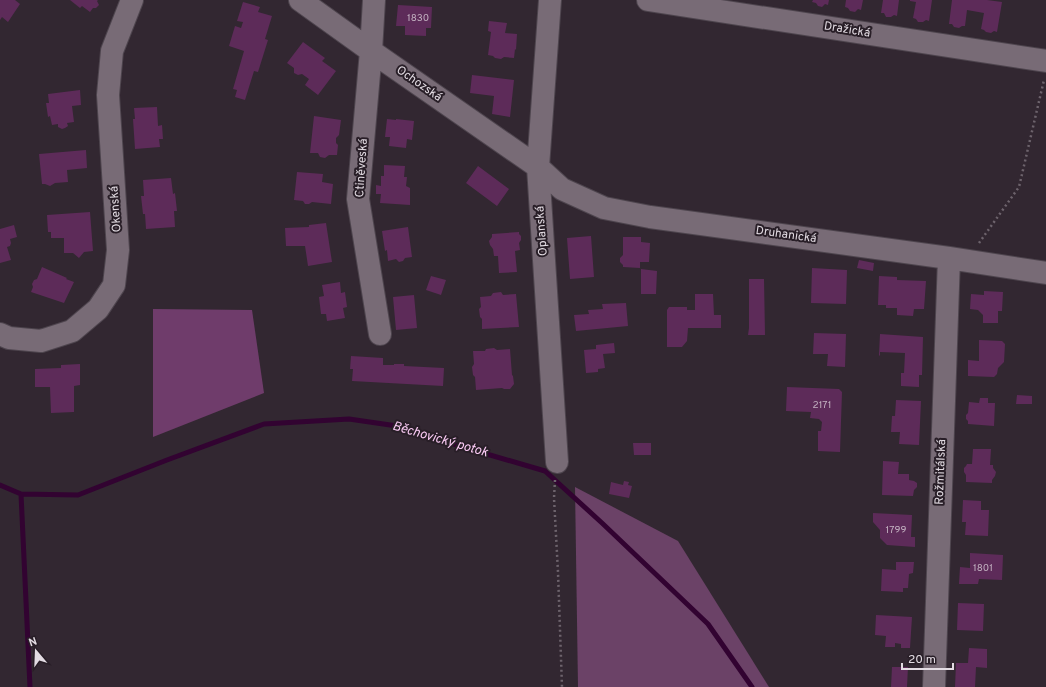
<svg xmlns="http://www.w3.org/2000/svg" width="1046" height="687" viewBox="0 0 1046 687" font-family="Overpass,sans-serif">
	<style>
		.green { fill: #6b4267 }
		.forest { fill: #6f3c6b }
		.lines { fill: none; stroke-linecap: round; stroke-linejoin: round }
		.stream { stroke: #320331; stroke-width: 5 }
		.building { fill: #5d2b59 }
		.minor-casing { stroke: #4e454e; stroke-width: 24 }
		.path { stroke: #6d636c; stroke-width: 2.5; stroke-dasharray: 2 3; stroke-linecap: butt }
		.minor { stroke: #786b76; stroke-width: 22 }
		.labels { text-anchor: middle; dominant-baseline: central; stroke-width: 4; stroke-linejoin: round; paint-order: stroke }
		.number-label { font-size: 10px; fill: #c2b0c0 }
		.street-label { font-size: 12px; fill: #e3dce3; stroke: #281e27 }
		.water-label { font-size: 13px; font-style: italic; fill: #fbcbf5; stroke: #281e27 }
	</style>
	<rect width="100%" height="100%" fill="#322731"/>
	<!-- green -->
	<path class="green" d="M575 487 678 541 769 687H578Z"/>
	<!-- forest -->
	<path class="forest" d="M153 309 252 310 264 393 153 437Z"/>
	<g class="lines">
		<!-- stream -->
		<path class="stream" d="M0 485 21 494 78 495 167 460 264 424 349 419 404 427 456 445 545 471 602 523 708 624 752 687
			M21 494 30 687"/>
	</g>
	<!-- building -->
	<path class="building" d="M0 0H15L20 4 8 22 2 17 0 20Z
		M70 0H98L97 1 99 5 96 8H93L90 12 82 6 80 8Z
		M813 0H829L828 5 825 4 822 7 818 6 816 3 812 2Z
		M846 0H863L861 10 858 9 855 12 850 11 848 8 845 7Z
		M883 0H899L897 16 894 15 891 17H886L884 13H881Z
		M910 0H932L929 21 926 20 923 22H918L916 19 913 18 916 2 910 1Z
		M952 0H987L1002 2 997 32 994 31 991 33 986 32 984 30 981 29 984 13 967 10 965 26H962L959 28 954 27 952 24H949Z
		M243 2 260 7 258 12 272 16 265 39 268 40 258 72 254 71 245 100 235 97 237 90 233 89 244 51 229 46 235 26 241 28 243 22 237 21Z
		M398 5 432 7 431 28H426V36L405 35V26H396Z
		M489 21 507 23 505 33 517 34 516 50 515 49 514 58 504 57 501 59 495 58 493 56 488 55 491 32 488 31Z
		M303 42 325 58 322 61 336 71 318 95 305 85 309 79 302 74 298 75 294 73V68L287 63Z
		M472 75 514 80 510 117 492 114 494 96 470 93Z
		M80 90 81 105 72 106 74 122 67 123 68 126 65 128 62 129 58 127V124L52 125 50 116 48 117 46 103H49L48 94Z
		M157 107 158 126 162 125 163 139H159L160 147 135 149 133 119H135L134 108Z
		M314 116 341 120 339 135 336 138V143L338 145 337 155H329L325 158 320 157 318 153H310Z
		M387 119 396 120V119L414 121 412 140 407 139 406 148 389 146 390 137H385Z
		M86 150 87 168 67 170 68 182 55 183 50 186 45 184H42L39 154Z
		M384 165 405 166 404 177H407L406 186 410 188V205L380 203 381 194H376V185L381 186V176H384Z
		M478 166 509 189 497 206 466 183Z
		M297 172 323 174 322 182 333 184 331 204 312 202 309 204H305L303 201 294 200Z
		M171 178 173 194 175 193 177 211H174L175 227 146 229 145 214H143L141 196H144L143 180Z
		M90 212 93 251 84 252 79 258 73 253H64V238H51V232H48L47 215Z
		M326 223 332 262 308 266 305 246H286L285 228 309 227V225Z
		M14 225 17 237 10 239 11 243 10 246 7 247 11 260 0 263V229Z
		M408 227 412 257 405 258 403 261 399 262 396 259 388 261 387 250 385 251 382 231Z
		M519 232V234L521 236V240L519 243 520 250 515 251 517 272 499 273 498 256H494L493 249 490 245 489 241 492 237V234Z
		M591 236 594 277 570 279 567 238Z
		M623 237H641V242L650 243 649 262H640V268L623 267V265L620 262V258L623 255Z
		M859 260 874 263 873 271 857 268Z
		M42 267 67 278 66 279 74 282 64 303 31 292 33 287 32 284 34 280 37 279Z
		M812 268 847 270 846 304 811 303Z
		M641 269 657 271 656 294H641Z
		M431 276 446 280 441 295 426 290Z
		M879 276 897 277V280L926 281 924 309H914L913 316 897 315V308H886V305H878Z
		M749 279H764L765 335H748L749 328Z
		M340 282 341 293 345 292 347 307 343 308 345 318 327 321 326 314H321L319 297 324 296 322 285Z
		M984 291 1003 292 1002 311H998V323H983V315L978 310 970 309 971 294 984 295Z
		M501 292 503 295 516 294 519 327 482 329V319L480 317 479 309 481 307 480 297 491 296 493 293Z
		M695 294H713L714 315H721V328H688L687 341 682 347H667V310L669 307H687V310H695Z
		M414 295 417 328 396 330 393 297Z
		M626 303 628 326 576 331 574 315 589 314 588 310 603 309 602 304Z
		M814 333 846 334 845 367 827 366 828 354H813Z
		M880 334 923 337 922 375H919V387L901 386V373H904L905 353 880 352V356L879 355Z
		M979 340 1002 341 1005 344 1004 362 998 368 997 374 994 377 968 376V360L979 361Z
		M614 343 615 353 603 354 605 368 598 369V372L586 373 584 350 596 349V345Z
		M494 348 497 350 510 349 512 375 513 376 514 384 510 389H504L502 388 476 390 475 377 473 375 472 367 474 364 473 351H485L486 349Z
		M351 356 383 358V365H394V364H404V366L444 368 443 386 352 381 353 369H350Z
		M80 364V385L74 386V412L51 413 50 387H35V369L61 368V365Z
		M787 387 839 389 842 392 840 452 818 451V431H821L822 422 819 419 810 418 811 412 786 411Z
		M1017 395 1032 396V404H1016Z
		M980 398H988V403H995L994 426 968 424V421L966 419V415L968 413 969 402 979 403Z
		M896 400 921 401 919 445 899 444 900 432H891L892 416H895Z
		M633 443H651V455H634Z
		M973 449H991L990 465H993V468L996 472 995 476 992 480V483L966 482V475L964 472V468L966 466 967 464H972Z
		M883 461 899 462 898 474H909V480L914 481 917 483V487L914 490 913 496 882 495Z
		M624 481 629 482 628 485 632 486 629 498 609 494 611 482 623 485Z
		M963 500 981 501V510H989L988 536 965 535 966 522H962Z
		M873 513 912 515 911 537H915V547L887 545 880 538V530L873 522Z
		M970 553 1003 555 1002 580 979 579 978 584H959L960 567 970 568Z
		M896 562H914L913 573 909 574 908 588H903V592L881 591 882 569 896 570Z
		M958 603 984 604 983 631 957 630Z
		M876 615 912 617 910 648H901V644L895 643V647H885L886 636 875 635Z
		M969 648 987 649V668L976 667 975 687H955L956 663H968Z
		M892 667H908L907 687H891Z"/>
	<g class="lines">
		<!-- minor casing -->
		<g class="minor-casing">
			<path id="minor" d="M300 0 371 51 538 167 562 189 604 208 650 217 949 258 1046 273
				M374 0 371 51 358 199 380 334
				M550 0 538 167 557 462
				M648 0 1046 61
				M0 334 9 338 41 341 72 331 98 309 114 285 118 250 108 95 112 51 132 0
				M934 687 949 258"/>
		</g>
		<!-- path -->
		<path class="path" d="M979 243 1019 187 1044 80
			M555 480 554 498 558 572 562 687"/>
		<!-- minor -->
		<use href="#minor" class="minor"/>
	</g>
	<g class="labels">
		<!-- number labels -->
		<g class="number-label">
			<text x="418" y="18">1830</text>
			<text x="822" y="405">2171</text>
			<text x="896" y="530">1799</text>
			<text x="983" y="568">1801</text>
		</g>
		<!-- street labels -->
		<g class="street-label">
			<text transform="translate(847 30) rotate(9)">Dražická</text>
			<text transform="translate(419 84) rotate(35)">Ochozská</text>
			<text transform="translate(362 168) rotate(-86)">Ctiněveská</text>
			<text transform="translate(116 209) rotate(-94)">Okenská</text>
			<text transform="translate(542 231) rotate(-94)">Oplanská</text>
			<text transform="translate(786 235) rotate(8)">Druhanická</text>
			<text transform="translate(941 472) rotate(-88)">Rožmitálská</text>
		</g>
		<!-- water labels -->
		<g class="water-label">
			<text transform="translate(440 440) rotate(16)">Běchovický potok</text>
		</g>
	</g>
	<!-- north arrow -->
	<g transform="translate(36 651) rotate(341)" stroke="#281e27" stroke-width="3" paint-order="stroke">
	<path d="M0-3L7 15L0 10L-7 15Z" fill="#e3dce3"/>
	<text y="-6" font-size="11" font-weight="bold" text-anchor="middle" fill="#e3dce3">N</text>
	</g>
	<!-- scale -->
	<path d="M902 663v6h51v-6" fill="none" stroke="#e3dce3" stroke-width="2"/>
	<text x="908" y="663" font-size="12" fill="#e3dce3" stroke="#281e27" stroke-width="3" paint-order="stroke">20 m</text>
</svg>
